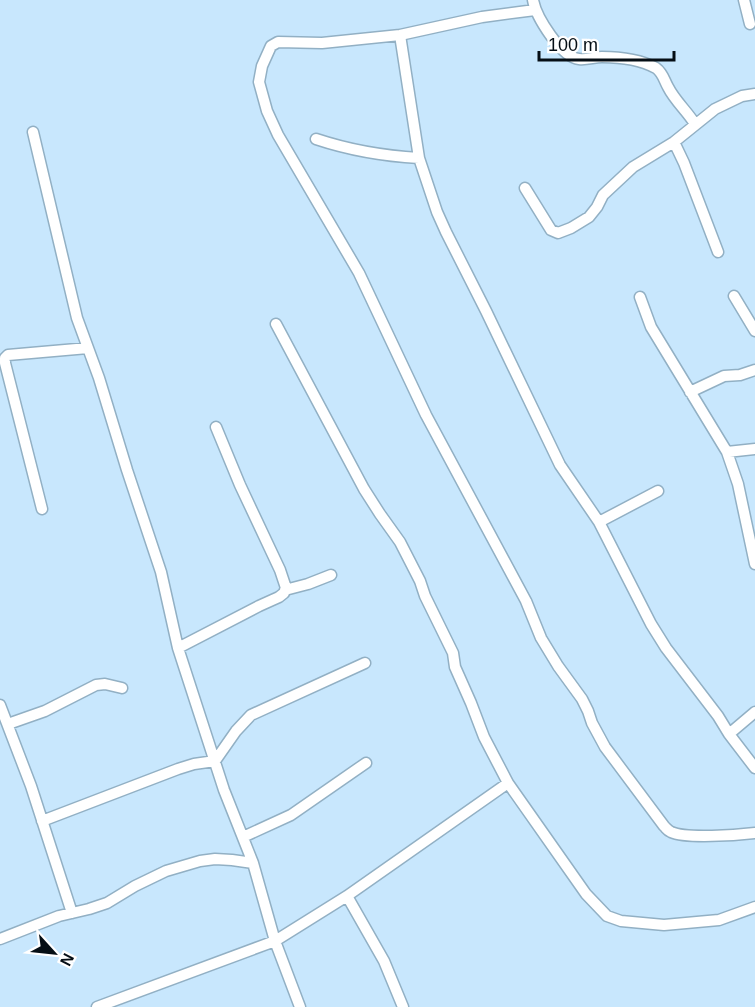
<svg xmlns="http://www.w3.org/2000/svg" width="755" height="1007" viewBox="0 0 755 1007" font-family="Helvetica,sans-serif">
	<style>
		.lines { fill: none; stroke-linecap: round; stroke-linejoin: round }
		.minor-casing { stroke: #92b0c4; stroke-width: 13 }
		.minor { stroke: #fff; stroke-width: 10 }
	</style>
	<rect width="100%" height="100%" fill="#c8e7fd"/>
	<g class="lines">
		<!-- minor casing -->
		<g class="minor-casing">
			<path id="minor" d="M533 0C536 17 561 57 579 59 587 60 594 57 602 57 619 57 641 60 656 68 663 73 664 80 668 87 675 101 687 111 695 124
				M744 0 750 24
				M535 10 482 17 400 35 322 43 278 42 271 46 262 66 259 82 267 111 278 135 359 273 426 415 526 601 541 638 558 666 582 699 588 711 592 723 605 747 664 826C667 829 667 830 671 832 686 839 737 835 755 833
				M400 35 419 158
				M33 132 77 318 99 378 127 470 161 572 178 648 224 790 253 863 275 941 300 1007
				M316 139C349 150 384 156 419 158L437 212 446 232 486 311 560 465 599 522 651 624 666 648 718 716 729 734 755 768
				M674 142 684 163 718 252
				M525 188 551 230 558 233 571 228 589 217 597 207 603 195 633 167 674 142 715 109 742 96 755 94
				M734 296 755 331
				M640 297 651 327 727 452 738 484 755 564
				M276 324 364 489 380 514 400 542 420 581 425 596 453 653 455 667 471 703 484 737 508 783
				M690 392 724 376 740 375 755 370
				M727 452 755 449
				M42 509 5 363V358L8 355 88 348
				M599 522 658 491
				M285 590 308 584 331 575
				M178 648 259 606 279 597 284 593 286 588 280 570 240 485 216 427
				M0 705 31 786 72 913
				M8 724 45 711 96 685 105 684 122 688
				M729 734 755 712
				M42 821 178 769 194 764 215 761 236 731 251 715 365 663
				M243 837 291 815 366 763
				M347 896 384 961 403 1007
				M0 939 59 916 89 909 107 903 135 886 166 871 200 861 215 859 232 860 253 863
				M97 1007 275 941 347 896 508 783 586 894 607 916 621 921 664 925 719 920 755 907"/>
		</g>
		<!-- minor -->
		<use href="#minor" class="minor"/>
	</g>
	<!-- north arrow -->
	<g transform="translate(54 953) rotate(117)" stroke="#ffffff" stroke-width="4.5" paint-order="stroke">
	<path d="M0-4.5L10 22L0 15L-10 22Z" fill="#050e15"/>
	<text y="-9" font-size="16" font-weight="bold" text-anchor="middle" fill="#050e15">N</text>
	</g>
	<!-- scale -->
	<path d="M539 51v9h135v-9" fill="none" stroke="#050e15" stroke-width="3"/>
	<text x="548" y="51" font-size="18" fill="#050e15" stroke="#ffffff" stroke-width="4.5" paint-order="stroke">100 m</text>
</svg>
